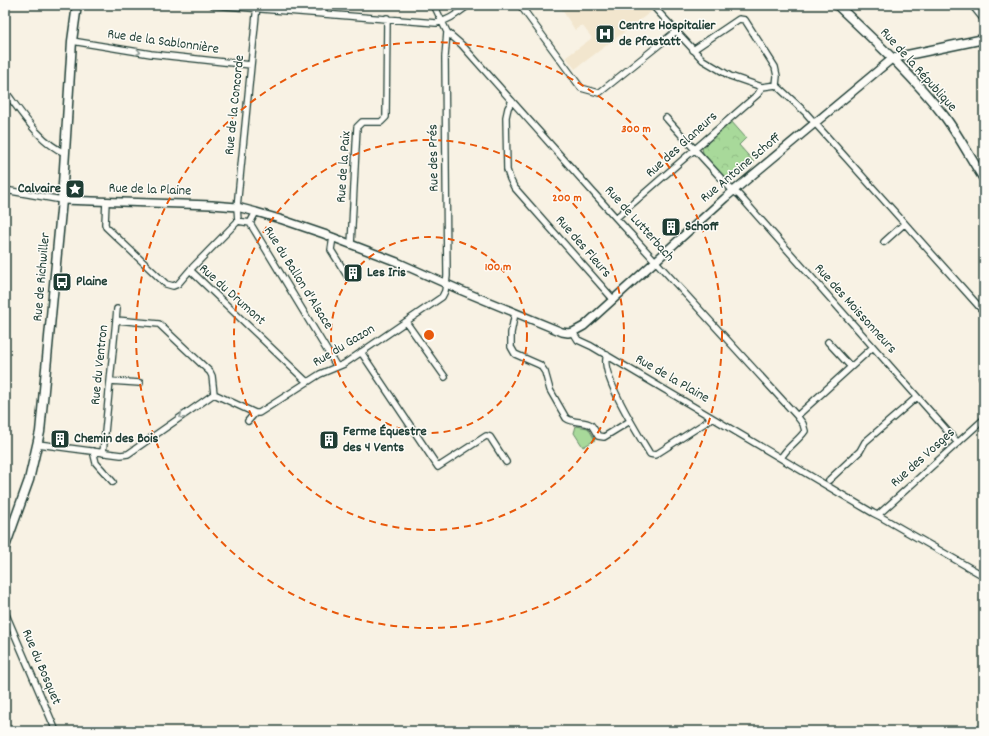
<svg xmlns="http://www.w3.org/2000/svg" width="989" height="736" viewBox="0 0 989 736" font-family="Dekko,sans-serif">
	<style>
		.built { fill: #f2e6ce }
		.green { fill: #a8d99a; stroke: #648b67 }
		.park { fill: url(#park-crowns); stroke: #648b67 }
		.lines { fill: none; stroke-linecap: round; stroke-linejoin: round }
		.minor-casing { stroke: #1f3d34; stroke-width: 8 }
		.tertiary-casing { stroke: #1f3d34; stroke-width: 10 }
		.secondary-casing { stroke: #1f3d34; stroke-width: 11 }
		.minor { stroke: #fdfcf7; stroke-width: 5.5 }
		.tertiary { stroke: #fdfcf7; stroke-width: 7 }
		.secondary { stroke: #fdfcf7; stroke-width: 8 }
		.oneway { stroke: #8e9c96 }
		.ring { fill: none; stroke: #e8590c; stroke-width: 2; stroke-dasharray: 7 5 }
		.labels { text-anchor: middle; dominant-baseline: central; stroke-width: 3; stroke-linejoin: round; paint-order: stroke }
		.poi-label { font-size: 14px; font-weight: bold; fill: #1f3d34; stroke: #fdfcf7; text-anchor: start }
		.street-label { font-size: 14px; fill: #1f3d34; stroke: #fdfcf7 }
		.centre { fill: #e8590c; stroke: #fdfcf7; stroke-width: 2 }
		.ring-label { font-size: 12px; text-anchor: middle; font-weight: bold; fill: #e8590c; stroke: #fdfcf7; stroke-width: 3; stroke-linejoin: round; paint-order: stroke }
	</style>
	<defs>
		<pattern id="park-crowns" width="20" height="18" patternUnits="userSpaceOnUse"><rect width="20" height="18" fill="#a8d99a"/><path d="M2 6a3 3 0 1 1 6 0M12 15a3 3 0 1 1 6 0" fill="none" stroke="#90bb85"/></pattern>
	</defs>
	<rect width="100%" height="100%" fill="#f8f2e4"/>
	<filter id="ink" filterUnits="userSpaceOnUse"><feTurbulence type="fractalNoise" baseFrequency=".025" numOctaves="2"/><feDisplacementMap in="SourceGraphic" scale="8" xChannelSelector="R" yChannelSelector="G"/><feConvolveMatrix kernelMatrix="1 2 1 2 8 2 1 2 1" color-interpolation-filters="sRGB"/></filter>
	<g filter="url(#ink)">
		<!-- built -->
		<path class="built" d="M559 5H646L652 11 575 69 566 57 592 38 582 25 575 30Z"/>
		<!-- green -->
		<path class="green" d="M576 426 588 428 595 440 583 447 574 433Z"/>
		<!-- park -->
		<path class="park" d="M731 121 746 138 739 145 754 162 729 183 703 153 702 148Z"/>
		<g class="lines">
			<!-- minor casing -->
			<g class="minor-casing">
				<path id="minor" d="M213 5 436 23C449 21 459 12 469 5
					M323 5 324 13
					M434 5 447 32 462 45 616 218 797 416 803 424 805 431C798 441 787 447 781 458
					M520 5 581 88 599 93 675 32
					M652 5 703 60 730 76 762 87 776 85 805 112 984 312
					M972 5 984 20
					M72 41 151 54 251 65
					M693 50 739 19 745 20 775 67 777 76 776 85
					M5 91C21 112 40 143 65 153
					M512 101 508 108 506 117 507 170 510 179 514 187 613 299
					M666 118 731 189 739 195 958 443
					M5 190 62 200
					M106 201 105 224 106 227 166 284 173 286 178 284 190 270 307 382
					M256 212 250 223 238 221 237 207 257 5
					M616 218 758 94 762 87
					M250 223 337 367
					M333 237 331 250 348 277
					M884 242 904 224
					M351 245 357 127 362 122H381L386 117 387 18
					M190 270 238 221
					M515 313 511 333V347L515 354 540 365 545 372 550 390 566 418C574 424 584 420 591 425 594 428 596 433 598 436L604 437 630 421
					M116 320 117 309
					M406 322 445 377
					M573 332 578 340 591 346 873 513 881 517 984 576
					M828 342 851 367
					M361 352 438 467 486 436 490 437 506 462
					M607 355C598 372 640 437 650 454L655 455 708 421 711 417
					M982 377 984 378
					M110 381 140 383
					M214 394 255 413
					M797 416 873 347
					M248 421 255 413H259L320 374 344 364 442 297 445 291 447 276 445 57 447 32
					M38 444 121 455 128 454 214 394
					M93 451 96 463 113 482
					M103 453 116 320 159 324 210 372 212 376 214 394
					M829 480 860 451 865 442 917 397
					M878 515 984 419
					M5 612 56 731
					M112 731 115 730"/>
			</g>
			<!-- tertiary casing -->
			<g class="tertiary-casing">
				<path id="tertiary" d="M62 200 212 205 237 207 256 212 283 220 324 234 397 262 460 290 562 332 568 333 573 332 584 326 725 198 893 58"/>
			</g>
			<!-- secondary casing -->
			<g class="secondary-casing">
				<path id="secondary" d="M837 5C875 41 913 76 945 117 959 136 971 159 984 179
					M893 58 984 39
					M5 547 29 480 40 432 62 200 72 41 77 5"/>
			</g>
			<!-- minor -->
			<use href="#minor" class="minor"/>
			<!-- tertiary -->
			<use href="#tertiary" class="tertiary"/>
			<!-- secondary -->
			<use href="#secondary" class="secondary"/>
		</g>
		<!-- one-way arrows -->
		<defs><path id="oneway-chevron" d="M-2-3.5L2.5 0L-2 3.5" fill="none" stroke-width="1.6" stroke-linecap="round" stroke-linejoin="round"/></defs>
		<g class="oneway">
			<use href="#oneway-chevron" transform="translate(138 52) rotate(10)"/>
			<use href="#oneway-chevron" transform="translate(182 416) rotate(145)"/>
		</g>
	</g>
	<!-- distance rings -->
	<g class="ring">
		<circle cx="429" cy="335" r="98"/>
		<circle cx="429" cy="335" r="195"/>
		<circle cx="429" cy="335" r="293"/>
	</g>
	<!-- icons -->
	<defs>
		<g id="hospital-square" transform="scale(1)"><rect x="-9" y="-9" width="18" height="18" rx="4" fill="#1f3d34" stroke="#fdfcf7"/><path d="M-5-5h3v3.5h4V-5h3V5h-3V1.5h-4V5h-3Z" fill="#fff"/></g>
		<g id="sight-square" transform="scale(1)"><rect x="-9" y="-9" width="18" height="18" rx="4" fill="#1f3d34" stroke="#fdfcf7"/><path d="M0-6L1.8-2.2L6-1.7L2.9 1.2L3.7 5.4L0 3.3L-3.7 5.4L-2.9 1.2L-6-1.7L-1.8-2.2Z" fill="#fff"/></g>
		<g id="building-square" transform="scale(1)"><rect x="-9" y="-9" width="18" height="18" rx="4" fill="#1f3d34" stroke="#fdfcf7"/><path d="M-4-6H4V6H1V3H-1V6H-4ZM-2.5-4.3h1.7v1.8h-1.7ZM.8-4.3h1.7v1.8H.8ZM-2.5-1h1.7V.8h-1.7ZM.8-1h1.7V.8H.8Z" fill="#fff"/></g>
		<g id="bus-square" transform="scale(1)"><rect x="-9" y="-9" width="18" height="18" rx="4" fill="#1f3d34" stroke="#fdfcf7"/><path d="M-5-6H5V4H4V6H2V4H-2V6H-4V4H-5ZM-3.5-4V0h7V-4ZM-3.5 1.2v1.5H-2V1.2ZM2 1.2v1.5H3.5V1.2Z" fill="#fff"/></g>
	</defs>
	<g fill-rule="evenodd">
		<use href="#hospital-square" x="605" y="34"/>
		<use href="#sight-square" x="75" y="189"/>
		<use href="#building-square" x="671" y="227"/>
		<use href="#building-square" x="353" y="273"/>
		<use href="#bus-square" x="62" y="282"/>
		<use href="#building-square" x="60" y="439"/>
		<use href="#building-square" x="329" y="440"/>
	</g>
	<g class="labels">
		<!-- poi labels -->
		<g class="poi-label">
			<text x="619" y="26">Centre Hospitalier<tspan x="619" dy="16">de Pfastatt</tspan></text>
			<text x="61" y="189" text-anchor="end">Calvaire</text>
			<text x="685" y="227">Schoff</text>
			<text x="367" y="273">Les Iris</text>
			<text x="76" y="282">Plaine</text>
			<text x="343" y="432">Ferme Équestre<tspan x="343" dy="16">des 4 Vents</tspan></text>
			<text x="74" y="439">Chemin des Bois</text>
		</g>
		<!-- street labels -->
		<g class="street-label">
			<text transform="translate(163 42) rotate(8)">Rue de la Sablonnière</text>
			<text transform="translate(918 70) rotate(48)">Rue de la République</text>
			<text transform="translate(235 105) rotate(-84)">Rue de la Concorde</text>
			<text transform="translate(682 145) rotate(-42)">Rue des Glaneurs</text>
			<text transform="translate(434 158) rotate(-91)">Rue des Prés</text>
			<text transform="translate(344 167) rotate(-86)">Rue de la Paix</text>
			<text transform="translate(741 168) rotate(-40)">Rue Antoine Schoff</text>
			<text transform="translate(150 190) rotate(2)">Rue de la Plaine</text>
			<text transform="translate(639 224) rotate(48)">Rue de Lutterbach</text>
			<text transform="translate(583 247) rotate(49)">Rue des Fleurs</text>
			<text transform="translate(42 277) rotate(-85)">Rue de Richwiller</text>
			<text transform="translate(298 278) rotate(58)">Rue du Ballon d'Alsace</text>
			<text transform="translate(232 295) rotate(42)">Rue du Drumont</text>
			<text transform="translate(855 309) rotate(48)">Rue des Moissonneurs</text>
			<text transform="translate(344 346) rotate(-31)">Rue du Gazon</text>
			<text transform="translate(100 365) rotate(-84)">Rue du Ventron</text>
			<text transform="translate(672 379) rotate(30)">Rue de la Plaine</text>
			<text transform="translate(923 458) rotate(-42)">Rue des Vosges</text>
			<text transform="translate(41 667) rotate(67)">Rue du Bosquet</text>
		</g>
	</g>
	<circle cx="429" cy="335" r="6" class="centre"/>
	<g class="ring-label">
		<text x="636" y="132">300 m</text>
		<text x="567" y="201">200 m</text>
		<text x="498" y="270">100 m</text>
	</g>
	<!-- margin -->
	<rect width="989" height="736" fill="none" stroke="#fdfcf7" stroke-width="20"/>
	<rect x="10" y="10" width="969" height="716" fill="none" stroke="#1f3d34" stroke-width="1.5" filter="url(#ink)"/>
</svg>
